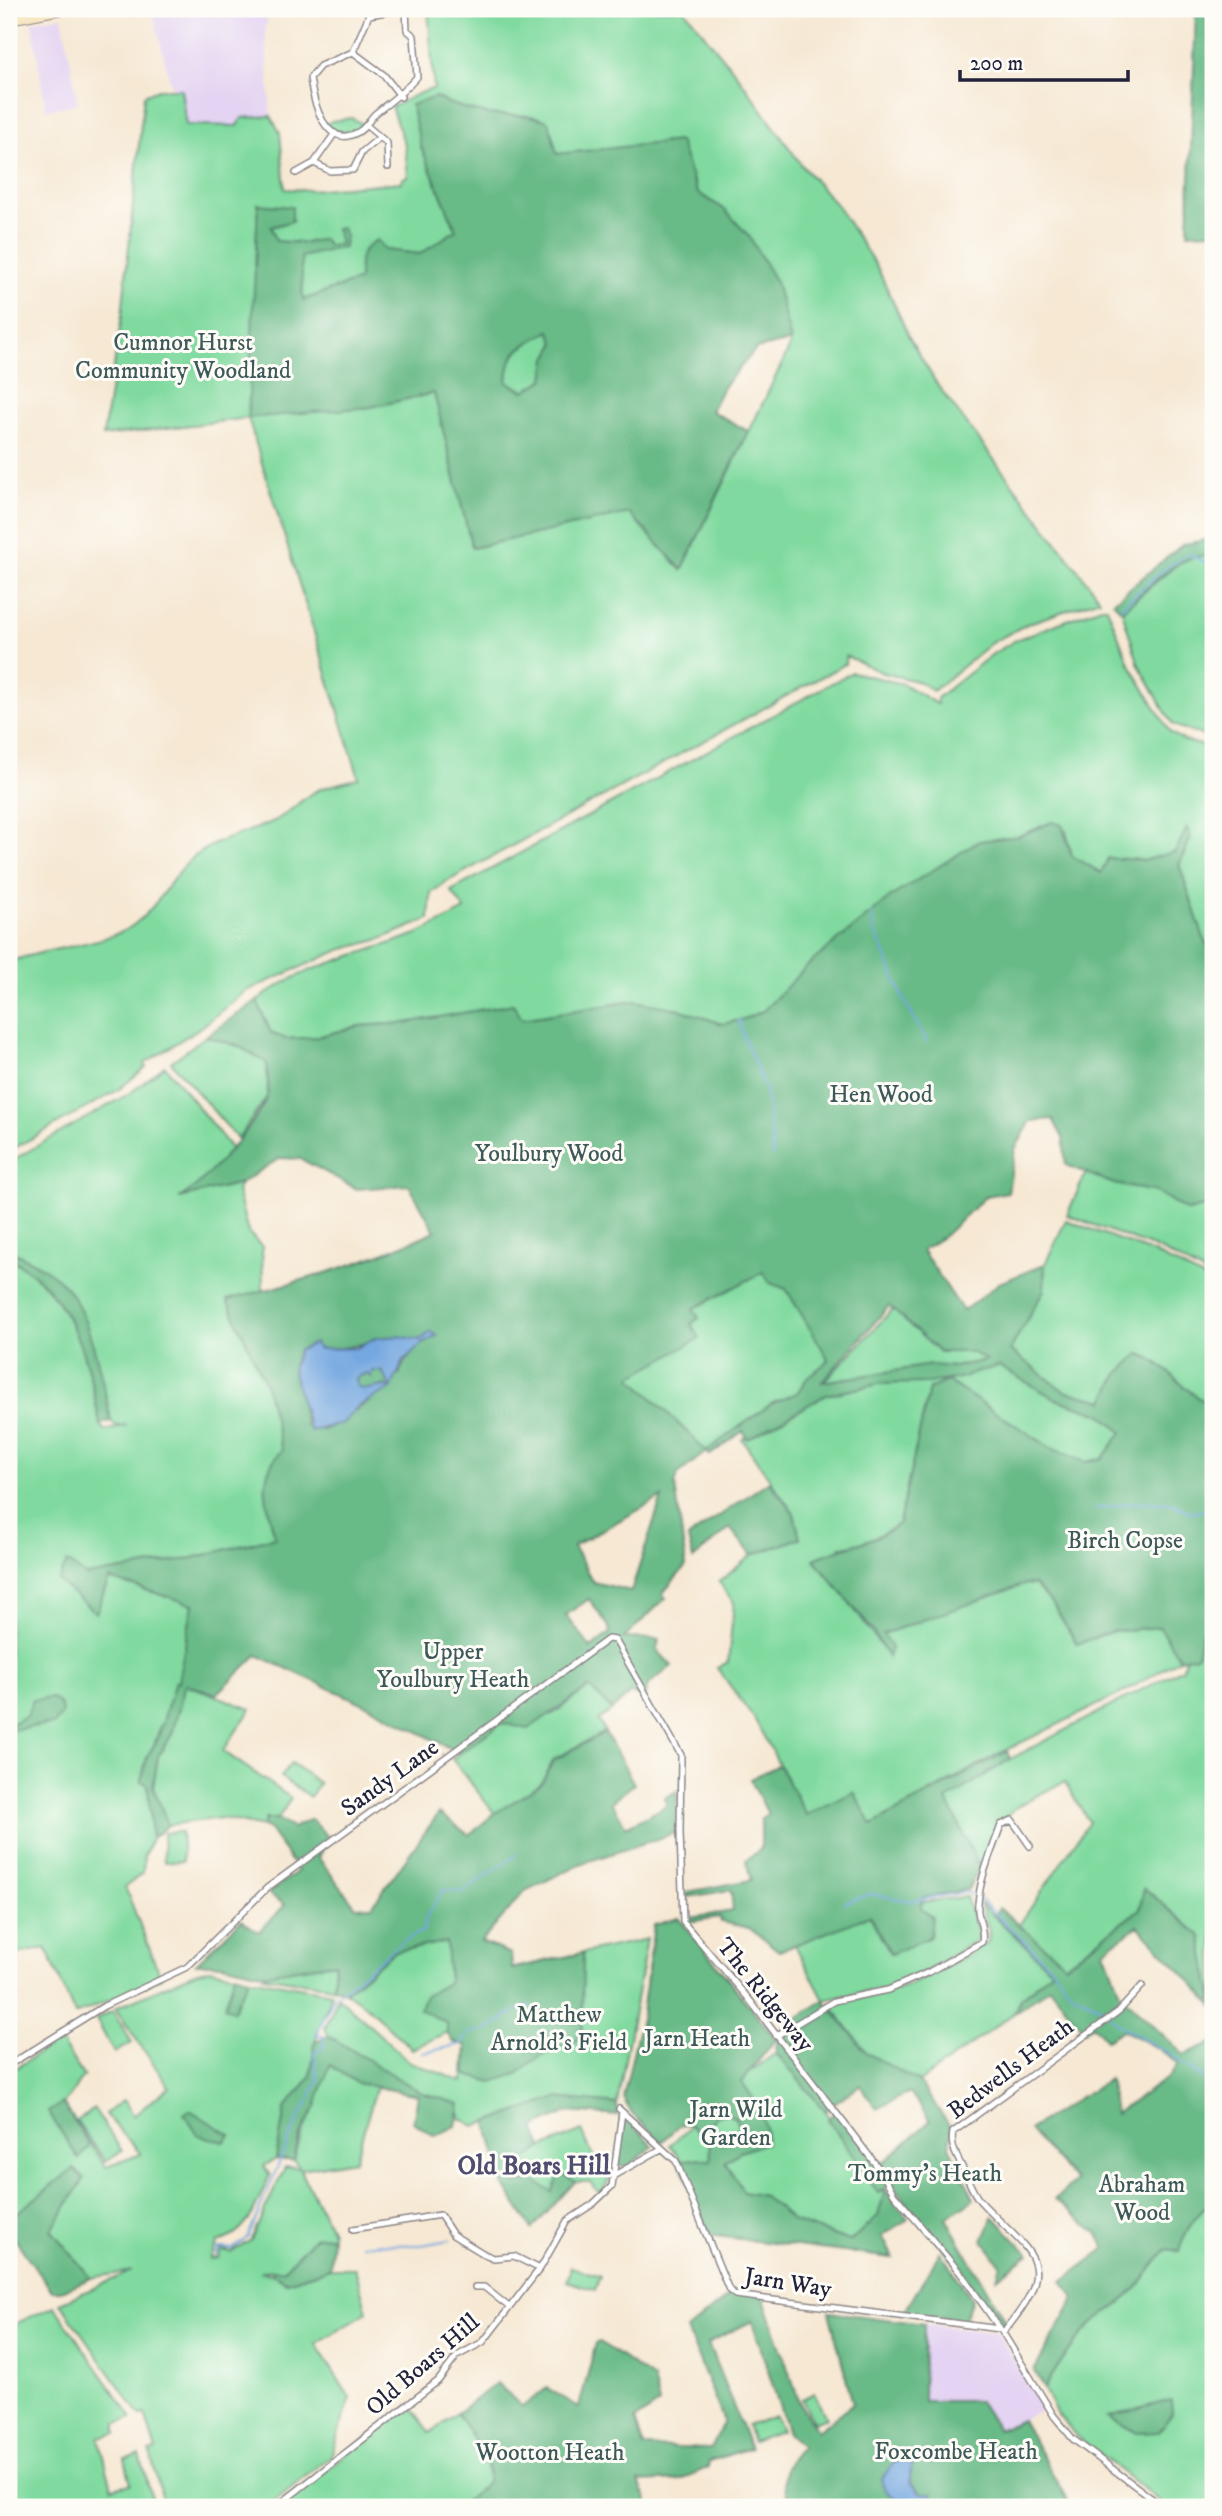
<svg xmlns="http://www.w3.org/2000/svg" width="1222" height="2516" viewBox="0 0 1222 2516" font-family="'IM FELL DW Pica',serif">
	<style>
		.built { fill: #e4d3f2 }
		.green { fill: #80da9f; stroke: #517e6d; stroke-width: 2; fill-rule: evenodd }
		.forest { fill: #68ba86; stroke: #456e60; stroke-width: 2; fill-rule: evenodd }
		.water { fill: #75a7e0; stroke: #4c648e; stroke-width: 2; fill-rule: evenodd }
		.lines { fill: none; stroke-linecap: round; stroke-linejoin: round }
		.stream { stroke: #75a7e0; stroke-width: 2 }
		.street-casing { stroke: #8c8587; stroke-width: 8 }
		.secondary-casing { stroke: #8c8587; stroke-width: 10 }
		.street { stroke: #fff; stroke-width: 5 }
		.secondary { stroke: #f7e8c3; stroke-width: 8 }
		.labels { text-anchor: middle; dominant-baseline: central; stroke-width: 6; stroke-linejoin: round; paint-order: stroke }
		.park-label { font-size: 24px; fill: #3e5959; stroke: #fdfcf7 }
		.street-label { font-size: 24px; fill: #22223b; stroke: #fdfcf7 }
		.neighbourhood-label { font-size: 26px; font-weight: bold; fill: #514d70; stroke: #fdfcf7 }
	</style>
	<rect width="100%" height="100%" fill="#fdfcf7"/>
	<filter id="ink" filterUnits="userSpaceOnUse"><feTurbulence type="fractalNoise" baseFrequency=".0143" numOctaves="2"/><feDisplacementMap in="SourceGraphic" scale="14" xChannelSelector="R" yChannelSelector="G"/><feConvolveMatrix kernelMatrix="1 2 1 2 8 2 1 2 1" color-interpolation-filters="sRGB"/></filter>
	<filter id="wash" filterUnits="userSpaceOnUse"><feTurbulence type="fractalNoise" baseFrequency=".00686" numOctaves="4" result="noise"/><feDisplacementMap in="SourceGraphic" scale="28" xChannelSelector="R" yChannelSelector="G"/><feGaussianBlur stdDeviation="1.57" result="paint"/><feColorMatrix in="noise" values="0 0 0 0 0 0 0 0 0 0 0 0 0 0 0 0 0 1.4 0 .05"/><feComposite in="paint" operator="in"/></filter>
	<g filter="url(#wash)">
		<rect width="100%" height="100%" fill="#f6e8d3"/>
		<!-- built -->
		<path class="built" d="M152 9H269L270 14 266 15 268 24 265 25 271 116 242 118 239 126 186 125 181 89H172Z
			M62 16 78 103 46 110 32 22Z
			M924 2324 997 2332 1046 2409 998 2430 923 2401Z"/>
		<!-- green -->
		<path class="green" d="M428 9H684L738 76 803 167 836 204 878 269 910 339 938 386 1100 599 1029 623 991 643 933 691 920 682 883 673 846 656 845 664 446 882 431 893 429 919 381 939 340 950 246 991 204 1025 144 1064 146 1067 118 1090 9 1151V962C43 948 104 945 132 926 156 909 168 882 188 862 212 839 246 834 274 821 291 813 302 797 318 790 331 785 346 782 359 778L248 418 103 436 122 316 144 95 158 89H181L186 125 238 126 242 118 271 116 280 133 285 189 310 190 402 182 403 178 408 177 405 145 391 107C407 101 417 91 434 89ZM435 98C452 105 470 111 488 114 509 117 531 112 549 122L556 154 679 141 697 192 725 210 776 282 790 341 788 351 682 570 629 513 472 548 434 393 371 407 326 410 258 204 292 221 271 227 276 241 301 257 303 300 359 280C359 261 359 250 377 240L386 250 420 254 456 230 421 147Z
			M351 118 367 126 344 137 325 125 332 121Z
			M550 330 555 344 547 358 544 380 525 391 507 382C507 351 526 344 550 330Z
			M1213 554V739L1173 725 1139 665 1122 611 1183 559Z
			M1101 607H1107L1129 663 1170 732 1185 741 1213 748V954L1203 936 1179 864 1186 852 1187 829 1175 852 1146 860 1108 858 1102 873 1072 856 1066 831 1052 822 1019 836 963 1157 830 1359 817 1387 755 1422 710 1455 631 1377 722 1024 679 1009 634 1001 522 1019 513 1004 405 1023 359 1026 317 1037 286 1039 271 1033 257 1001C301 965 360 956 411 936 430 929 447 919 465 910L451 891 852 672 903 684 937 704V698L994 653 1018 639Z
			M206 1036 238 1046 267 1063 268 1095 238 1139 171 1062Z
			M165 1066 231 1148 214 1171 183 1197 241 1183 237 1190 248 1232 262 1247 263 1291 227 1300 265 1382 282 1451C256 1475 267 1505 275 1537L189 1559 106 1573 96 1612 109 1579 193 1604 178 1682 164 1726H160C156 1745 146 1761 141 1781L148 1785 152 1838 144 1856 143 1873 125 1887 161 1978 75 2015 46 1948 9 1956V1730L23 1726 37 1727 26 1716 9 1725V1258C72 1292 88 1359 100 1424L105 1431 127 1425 116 1426 111 1421 96 1356 42 1267 9 1250V1162L130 1093Z
			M1086 1173 1115 1184 1157 1192 1187 1211 1213 1205V1278L1158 1249 1067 1215Z
			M1066 1220 1154 1253 1213 1283V1405C1185 1396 1166 1361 1140 1354L1118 1374 1104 1401 1064 1391 1010 1350 1043 1290 1045 1264Z
			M893 1309 939 1352H972L987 1360 954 1367 931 1365 823 1383Z
			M998 1366 1056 1399 1101 1414 1122 1432 1103 1458 1085 1463 1051 1448 947 1381Z
			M948 1380 929 1390 899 1523C886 1534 857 1546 840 1547L849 1602 888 1656 883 1634 1026 1583 1035 1585 1054 1606 1077 1644 1113 1631 1160 1627 1180 1659 1122 1693 996 1755 872 1825 806 1815 754 1718 717 1668 728 1662 734 1603 719 1582 752 1555 800 1538 794 1514 742 1439 826 1395 879 1384Z
			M1213 1623V2008L1201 1936 1144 1888 1140 1909 1065 1965 1019 1925 1089 1822 1065 1782C1006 1810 1003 1808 982 1871L946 1800 1010 1759 1183 1668 1185 1658 1197 1656 1202 1633Z
			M185 1684 251 1709 223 1751 291 1798 278 1819H265L263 1827 222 1818 168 1825 153 1787 158 1756 172 1734Z
			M589 1687 612 1710 598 1720 605 1732 554 1759 540 1785 495 1814 452 1759 501 1723 553 1714Z
			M291 1763 319 1783 310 1797 281 1777Z
			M181 1832 183 1861 164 1862 163 1833Z
			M966 1897 980 1938 924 1972 887 1988 824 2000 794 1943 869 1916 891 1954 920 1909 922 1902Z
			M980 1903 1052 1971 1022 1998 1014 2013 919 2082 867 2053 831 2005C847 1998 867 1998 884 1993 921 1984 956 1962 988 1942L989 1931Z
			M647 1939 617 2104 557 2099 474 2126 460 2118 459 2104 422 2093 329 2036 325 2028 338 1997 410 2062 463 2082 466 2044 453 2042 447 2032 412 2049 364 2004 345 1992 394 1952 446 1942 449 1982Z
			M335 1963 333 1987 263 1976 266 1974Z
			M211 1969 235 1974 225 2006 233 2011 249 1978 332 1993 315 2041 311 2076 285 2109 276 2159 264 2166 270 2175C257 2202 250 2235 218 2242L210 2259 218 2258 221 2250 232 2252 251 2240 285 2167 299 2168 294 2161C301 2128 319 2097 330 2065L357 2083 377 2085 355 2160 300 2169 332 2231 331 2236 315 2237 283 2270 260 2271 281 2277 285 2283 330 2268H355L367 2312 316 2344 350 2398 331 2456 267 2507H164L150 2452 156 2450 145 2414 140 2415 60 2303 132 2271 91 2278 51 2230 84 2179 74 2169 9 2219V2073L59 2039 84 2077C74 2084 76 2094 63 2103L106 2167 141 2154 105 2114 124 2100 133 2116 169 2087 115 2008 195 1973Z
			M113 2011 132 2043 114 2053 96 2019Z
			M776 2053 825 2111 878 2193 885 2190 908 2219 882 2236 893 2258 710 2235 677 2153 670 2145 751 2071Z
			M94 2109 122 2151 106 2162 77 2121Z
			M582 2131 602 2177 610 2179 600 2195 591 2182H575L561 2173 552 2193 514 2183 516 2166 542 2148Z
			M1213 2200V2507H1167L1081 2440 1056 2413 1044 2389C1058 2365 1073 2342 1094 2323 1109 2310 1127 2300 1140 2284 1149 2272 1156 2260 1167 2249L1179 2251C1185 2229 1196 2215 1213 2200Z
			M571 2267 600 2276 595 2290 567 2281Z
			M54 2306 132 2418 117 2423V2433L99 2437 112 2488 131 2484 125 2459 140 2455 154 2507H9V2332L19 2322Z
			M814 2393 826 2418 814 2423 802 2399Z
			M410 2405 430 2433 457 2413C471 2435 487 2456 488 2482L460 2507H278Z
			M775 2416 781 2431 753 2441 747 2426Z"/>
		<!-- forest -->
		<path class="forest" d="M1196 9H1213V232L1188 233Z
			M435 97C452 105 470 111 488 114 509 117 531 112 549 122L557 154 679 141 697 192 725 210 749 236 776 282 791 341 756 349 723 387 711 411 748 431 682 570 629 513 472 548 434 393 371 407 248 418 258 204 292 207V221L271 227 276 241 303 243 324 239 328 246 340 244 336 228H342L345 236 344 247 301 257 303 300 359 280C359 261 358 250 377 240L386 250 420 254 456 230 421 147 411 105ZM550 331 555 344 547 358 544 380 524 391 507 382C507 351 525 344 550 331Z
			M1213 538V558C1184 546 1143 593 1122 611L1113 602 1182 545Z
			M1052 822 1062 825 1072 856 1101 873 1108 858 1146 860 1175 852 1187 828 1191 837 1179 864 1203 936 1213 954V1205L1187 1211 1157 1192 1114 1184 1066 1165 1063 1138 1053 1119 1031 1121 1015 1149 1008 1192 986 1196 944 1236 922 1250 963 1311 999 1283 1045 1264 1044 1290 1010 1350 1064 1391 1104 1401 1118 1374 1139 1354C1166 1361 1185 1396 1213 1405V1623L1202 1633 1197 1656 1180 1659 1160 1627 1113 1631 1077 1644 1054 1606 1035 1585 1026 1584 883 1634 891 1648 888 1657 872 1630 814 1559C841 1546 877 1543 899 1523L929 1389 947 1381 1051 1448 1085 1462 1103 1458 1122 1432 1101 1414 1056 1399 998 1366 959 1378 928 1383 879 1384 826 1395 748 1439 743 1431 710 1455 706 1452 678 1474 675 1485 686 1566 662 1594 666 1598 624 1638 659 1639 657 1650 672 1666 648 1685 644 1698 631 1693 612 1710 589 1687 528 1729 501 1723 459 1753 373 1708 257 1655 217 1694 185 1684 172 1734 158 1756 153 1787 168 1825 152 1838 148 1785 141 1781 147 1757 158 1738 175 1681 178 1682 193 1604 109 1579 96 1613 58 1581 67 1562 86 1576 189 1559 275 1537C267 1505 256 1476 282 1450L265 1382 227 1300C299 1282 367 1263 435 1231L409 1185 357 1189 301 1159 280 1158 241 1183 179 1198C202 1186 259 1121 267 1096 270 1087 267 1073 267 1063L238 1046 206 1036 257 1001 271 1033 286 1039 317 1037 359 1026 405 1023 513 1004 522 1019 634 1001 679 1009 722 1024 744 1019 763 1011 808 965 892 896 979 841 1019 836ZM763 1272 770 1283 786 1289 829 1360 807 1378 797 1393 771 1404 706 1451 631 1377 700 1338 691 1324 699 1318 693 1309ZM889 1306 939 1352H972L986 1360 954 1367 931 1365 822 1382ZM431 1332 436 1336C420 1345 405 1356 399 1375L386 1378 381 1371H371L356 1378 357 1387 366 1391 385 1385C381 1394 334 1428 323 1430 318 1430 311 1427 306 1426L295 1374 319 1349C361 1351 377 1332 420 1340ZM662 1497 631 1591 593 1582 573 1546ZM589 1599 609 1627 610 1633 591 1648 566 1615Z
			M9 1250C28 1260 48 1268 63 1284 90 1311 103 1384 111 1421L100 1424C88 1359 72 1292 9 1258Z
			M769 1481 794 1514 800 1538 752 1555 730 1528 693 1559 688 1538Z
			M52 1698 61 1705 62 1714 54 1724 9 1730V1725L26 1716 33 1700Z
			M605 1732 634 1784 611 1802 626 1827 667 1806 665 1798 677 1791 675 1833 580 1864 525 1891 481 1942 511 1954 512 1969 583 1953 582 2030 576 2041 540 2056 517 2074 492 2082 466 2075V2045L453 2042 447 2033V2023L420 2009 424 1997 449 1982 446 1942 394 1952 345 1992 333 1987 335 1963 266 1974 222 1964H196L241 1920 259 1932 285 1905 268 1893 298 1871 268 1828 263 1827 265 1819H278L292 1828 311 1819 329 1838 318 1857 356 1907 372 1906 439 1813 469 1835 495 1813 540 1785 554 1760Z
			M1007 1751 1010 1759 947 1800 980 1868 968 1889 922 1898 921 1909 932 1917 930 1937 891 1954 869 1916 779 1951 749 1928 721 1922 720 1917 688 1922V1918L733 1911 731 1890 687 1897V1892L751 1880 746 1860 761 1849V1818L768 1814 750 1779 779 1765 806 1815 854 1792 872 1825Z
			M1144 1888 1201 1936 1213 2005 1138 1926 1104 1950 1121 1995 1184 2055 1213 2042V2200C1196 2215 1185 2229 1179 2251L1167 2249C1156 2260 1149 2272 1140 2284 1127 2300 1109 2310 1094 2323 1073 2342 1058 2365 1044 2389L1034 2371 1075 2298 1062 2281 1106 2248 1097 2233 1055 2199 1076 2181 1029 2130 1109 2079 1115 2114 1170 2076 1178 2064 1159 2049 1123 2030 1106 2040 1093 2025 1084 2031 1050 1987 1014 2013 1021 1998 1052 1971 994 1915 999 1908 1066 1965 1140 1909Z
			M679 1918 776 2039 741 2082C757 2102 767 2116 766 2143L740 2152 725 2162 744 2192 764 2196 793 2221 850 2241 878 2216 885 2190 908 2219 882 2236 893 2258 710 2235 679 2161 698 2158 711 2161 710 2145 691 2125H679L662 2142 632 2114 623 2098 642 2014 654 1925ZM727 2114 736 2119 739 2131 735 2140 722 2144 711 2136 710 2124 716 2116Z
			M235 1974 249 1978 233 2011 225 2006Z
			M824 2000 867 2053 919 2082 952 2129 949 2146 974 2199 946 2218 1007 2325 1001 2326 962 2271 892 2185 878 2193 828 2119 837 2110 882 2164 930 2121 910 2092 877 2109 860 2085 825 2111 776 2053 778 2031Z
			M329 2036 422 2093 460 2104 456 2126 435 2136 413 2122 418 2095 357 2083 330 2065 316 2106 299 2137 294 2161 276 2159 285 2109 311 2076 315 2041Z
			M557 2098 617 2104 618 2116 567 2112 534 2128 542 2148 516 2166 514 2183 534 2181 552 2192 561 2173 575 2182 532 2229 503 2184 487 2122Z
			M62 2103 90 2145 79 2159 48 2112Z
			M190 2110 230 2135 224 2142 198 2135 184 2114Z
			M627 2118 653 2146 629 2166H617L624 2120Z
			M74 2168 84 2179 51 2230 91 2278 61 2291H52L9 2231V2219Z
			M993 2216 1029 2254 997 2278 1001 2265 983 2241Z
			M332 2236 330 2268 287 2282 274 2275 271 2270H283L315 2237Z
			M940 2252 972 2299 964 2321 904 2313Z
			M734 2291 763 2296 800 2404 817 2431 853 2404 829 2312 924 2324 923 2401H979L998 2430 1022 2420 1071 2507H791C781 2480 780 2467 802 2446L788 2433 752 2321 708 2343 750 2448 709 2461 708 2467 681 2480 639 2482 650 2507H504L486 2500 459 2507 487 2482 488 2468 477 2445 457 2413 497 2383 522 2407 547 2388 579 2407 596 2343 600 2342 653 2379 659 2404 635 2420 644 2447 711 2449 724 2421 687 2330Z
			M1171 2400 1172 2414 1158 2432 1137 2433 1108 2417Z"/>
		<!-- water -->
		<path class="water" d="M431 1332 437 1336 423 1343 403 1362 391 1388 357 1407 343 1423 310 1431 292 1369 298 1351 314 1343 319 1349 356 1348 375 1338 398 1336 420 1340ZM372 1371H382L391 1387C380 1383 370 1393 357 1387L356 1378 366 1373 371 1377Z
			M904 2460 911 2464 910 2482 921 2493H932L931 2500C911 2499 886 2505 881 2479L896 2461Z"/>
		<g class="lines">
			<!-- stream -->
			<path class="stream" d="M1121 607 1163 570 1188 554 1213 566
				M871 913 874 929 905 1002 927 1042
				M739 1020C744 1043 754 1060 762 1081 771 1105 770 1131 773 1156
				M1095 1509 1140 1502 1170 1503 1190 1512 1213 1509
				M980 1899 1052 1968 1072 1993 1099 2006 1119 2025 1168 2053 1213 2086
				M844 1903 870 1894 911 1901 967 1892 975 1897
				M423 2053 462 2044C468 2025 481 2036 493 2027 509 2015 510 2011 531 2006
				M361 2244 421 2245 450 2240
				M216 2255 219 2248 233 2249 248 2237 293 2130 318 2082 314 2053 325 2046 323 2036 316 2034 334 1997 402 1942 424 1930 426 1917 443 1890 463 1892 516 1855"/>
		</g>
	</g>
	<g filter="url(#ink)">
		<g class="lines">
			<!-- street casing -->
			<g class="street-casing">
				<path id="street" d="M365 9 369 15 353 52 320 66 310 78C313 101 325 151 358 132 367 127 369 119 376 113 392 100 404 92 417 77L414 36 407 30 406 9
					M369 15 403 9
					M353 52 384 75 401 97
					M367 126 387 143 388 167
					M314 163 335 133
					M296 173 314 163 330 171 353 170 362 152 380 137
					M776 2036 834 2001 888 1990 929 1972 982 1942C985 1928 976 1917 978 1904 980 1876 992 1851 1001 1825L1012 1820 1030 1846
					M9 2065 104 2006 187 1967 267 1888 608 1639 615 1640 681 1755 680 1832 683 1922 748 1998 880 2170 894 2194 962 2275 1003 2333 1054 2416 1073 2439 1163 2507
					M619 2109 676 2161 729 2290 735 2295 1000 2329
					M613 2176 661 2149
					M353 2229 440 2215 453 2235 484 2254 494 2258 514 2256 540 2269
					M475 2287H484L509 2307
					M1003 2333C1064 2260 1030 2255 980 2201 972 2192 968 2178 962 2167 956 2154 950 2146 953 2132L1119 2011 1142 1986
					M276 2507 438 2381 457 2356 483 2342 541 2267 567 2221 593 2204 612 2186 622 2112"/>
			</g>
			<!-- secondary casing -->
			<g class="secondary-casing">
				<path id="secondary" d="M9 20 67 9"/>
			</g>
			<!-- street -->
			<use href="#street" class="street"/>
			<!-- secondary -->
			<use href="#secondary" class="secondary"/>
		</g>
	</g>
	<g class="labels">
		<!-- park labels -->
		<g class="park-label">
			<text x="183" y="343">Cumnor Hurst<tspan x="183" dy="28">Community Woodland</tspan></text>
			<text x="881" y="1095">Hen Wood</text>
			<text x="549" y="1154">Youlbury Wood</text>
			<text x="1125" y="1541">Birch Copse</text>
			<text x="453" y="1652">Upper<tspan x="453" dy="28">Youlbury Heath</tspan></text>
			<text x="559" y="2015">Matthew<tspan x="559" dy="28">Arnold's Field</tspan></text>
			<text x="697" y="2039">Jarn Heath</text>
			<text x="736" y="2110">Jarn Wild<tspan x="736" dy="28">Garden</tspan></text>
			<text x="925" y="2174">Tommy's Heath</text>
			<text x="1142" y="2185">Abraham<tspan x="1142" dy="28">Wood</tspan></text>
			<text x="956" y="2452">Foxcombe Heath</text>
			<text x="550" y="2453">Wootton Heath</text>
		</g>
		<!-- street labels -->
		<g class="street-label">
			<text transform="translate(390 1778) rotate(-36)">Sandy Lane</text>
			<text transform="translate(765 1995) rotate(51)">The Ridgeway</text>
			<text transform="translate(1011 2069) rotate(-37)">Bedwells Heath</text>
			<text transform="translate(788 2283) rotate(9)">Jarn Way</text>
			<text transform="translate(423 2365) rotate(-41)">Old Boars Hill</text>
		</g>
		<!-- neighbourhood labels -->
		<g class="neighbourhood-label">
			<text x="534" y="2166">Old Boars Hill</text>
		</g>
	</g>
	<!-- margin -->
	<rect width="1222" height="2516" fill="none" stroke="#fdfcf7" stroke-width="35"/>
	<!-- scale -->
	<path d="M960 70v10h168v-10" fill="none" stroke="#22223b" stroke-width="3.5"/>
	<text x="970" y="70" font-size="21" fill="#22223b" stroke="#fdfcf7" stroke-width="5" paint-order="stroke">200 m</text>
</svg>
